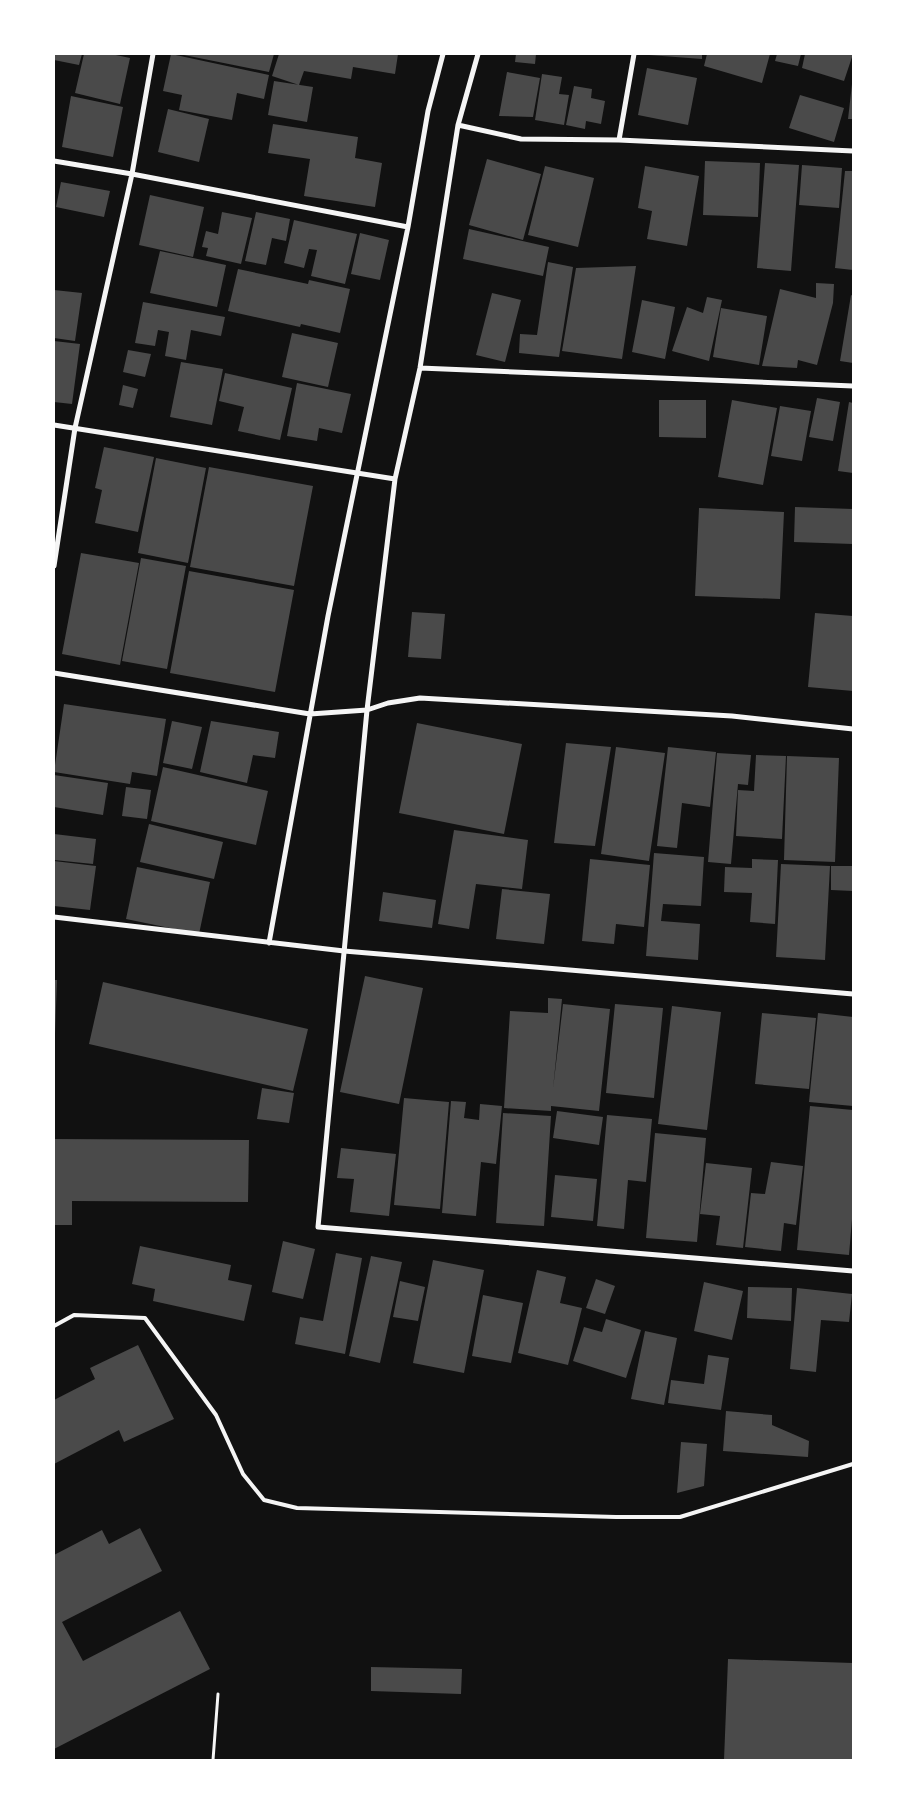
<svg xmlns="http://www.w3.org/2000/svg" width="907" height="1814" viewBox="0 0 907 1814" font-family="'Crimson Pro',serif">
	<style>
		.building { fill: #4a4a4a }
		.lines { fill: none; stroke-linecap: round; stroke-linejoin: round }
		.path { stroke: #f5f5f5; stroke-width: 3 }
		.service { stroke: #f5f5f5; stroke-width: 4 }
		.minor { stroke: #f5f5f5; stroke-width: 5 }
	</style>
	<rect width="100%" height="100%" fill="#111"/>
	<!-- building -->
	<path class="building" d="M54 54H82L79 65 54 60Z
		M84 54H111L130 58 120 104 75 93Z
		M171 54 269 75 264 99 237 93 232 120 179 110 182 95 163 91Z
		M179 54H274L269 72Z
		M279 54H398L395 74 353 67 351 79 304 71 299 85 272 76Z
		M516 54H536L535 64 515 62Z
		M649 54H702V59L649 55Z
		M707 54H770L762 83 704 66Z
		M777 54H801L798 66 775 61Z
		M805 54H853L844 81 802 68Z
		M647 68 697 78 688 125 638 115Z
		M507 72 540 78 533 117 499 116Z
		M542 74 562 77 559 94 569 95 564 125 535 120Z
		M274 81 313 87 307 122 268 115Z
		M852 84H853V119H848Z
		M574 86 592 89 591 98 605 101 601 124 586 121 585 129 566 125Z
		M800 95 844 108 834 142 789 128Z
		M71 96 123 107 113 157 62 147Z
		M168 109 209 119 199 162 158 152Z
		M273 124 358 137 355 158 382 163 375 207 304 196 310 159 268 153Z
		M487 159 541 174 523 240 469 225Z
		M705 161 760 163 758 217 703 215Z
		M765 163 799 165 791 271 757 268Z
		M802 165 842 168 839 208 799 205Z
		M545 166 594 178 578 247 528 235Z
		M645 166 699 176 687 246 647 239 652 211 638 208Z
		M845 171H853V270L835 268Z
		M61 182 110 191 104 217 56 207Z
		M150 195 204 207 193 257 139 245Z
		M222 212 252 218 241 264 206 256 208 248 202 247 206 231 218 234Z
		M256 212 290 219 286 241 272 238 266 265 245 261Z
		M294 220 357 234 345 284 311 276 317 250 309 249 304 268 284 263Z
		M469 229 549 247 543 276 463 259Z
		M360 233 389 240 380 280 351 274Z
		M160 251 226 265 217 307 150 293Z
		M548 262 573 267 559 357 519 353 520 334 537 335Z
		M636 266 622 359 562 351 576 268Z
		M238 269 308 284 309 280 350 289 340 333 301 324 300 327 228 311Z
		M816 283 834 284 833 303 817 365 798 360 797 368 762 366 780 289 816 298Z
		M54 290 82 293 75 341 54 338Z
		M492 293 521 300 505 362 476 355Z
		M851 295 853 296V363L840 361Z
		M707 297 722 300 709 361 672 351 687 307 703 313Z
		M642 300 675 307 665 359 632 352Z
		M143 302 225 317 221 336 191 330 186 360 165 356 169 332 158 330 155 346 135 343Z
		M721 308 767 316 759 365 713 357Z
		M292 333 338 343 328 387 282 377Z
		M54 341 80 344 72 404 54 402Z
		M128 350 151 354 145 377 123 372Z
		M181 362 223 369 212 425 170 417Z
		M225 373 292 388 280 440 238 431 244 407 219 401Z
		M297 383 351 394 342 433 319 428 317 441 287 436Z
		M123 385 138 389 133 408 119 405Z
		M817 398 840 402 833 441 809 437Z
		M659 400H706V438L659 437Z
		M732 400 777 408 763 485 718 477Z
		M849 402 853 403V473L838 471Z
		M780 406 811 411 802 461 771 456Z
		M104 447 154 457 138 532 95 523 102 490 95 488Z
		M156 458 206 468 188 563 138 553Z
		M209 467 313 486 294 586 190 567Z
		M795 507 853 509V544L794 542Z
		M699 508 784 512 780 599 695 596Z
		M81 553 139 563 120 665 62 654Z
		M141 558 186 566 167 669 122 661Z
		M189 571 294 590 275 692 170 673Z
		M412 612 445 614 441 659 408 657Z
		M815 613 853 616V691L808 687Z
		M64 704 166 719 157 776 132 772 130 784 54 772Z
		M172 721 202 727 192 769 163 763Z
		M211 721 279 732 275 758 253 755 247 783 200 772Z
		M417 723 522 744 504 834 399 813Z
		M566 743 611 747 595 846 554 843Z
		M616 747 665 753 649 861 601 854Z
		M668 747 716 752 710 807 682 803 677 848 657 846Z
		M717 753 751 755 748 785 738 784 731 864 708 862Z
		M756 755 786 756 782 839 736 836 738 790 754 791Z
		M787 756 839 758 835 862 784 860Z
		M163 767 268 791 256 845 151 821Z
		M54 775 108 783 103 815 54 807Z
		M126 787 151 790 147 819 122 816Z
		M149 824 223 842 214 879 140 862Z
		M454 830 528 840 522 889 476 884 469 929 438 924Z
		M54 834 96 839 93 864 54 860Z
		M654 853 704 857 701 906 663 904 661 921 700 924 698 960 646 956Z
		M590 859 650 865 644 927 616 924 614 944 582 941Z
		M752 859 778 860 775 924 750 922 752 893 724 892 725 867 752 868Z
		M54 861 96 866 90 910 54 906Z
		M781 864 830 866 825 960 776 957Z
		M831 866H853V891L831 890Z
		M137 867 210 882 199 934 126 919Z
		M502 889 550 894 544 944 496 939Z
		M383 892 436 900 432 928 379 921Z
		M365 976 423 988 399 1104 340 1092Z
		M54 980H57L55 1034H54Z
		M103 982 308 1029 293 1091 89 1044Z
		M548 998 562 999 553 1089 563 1004 610 1009 599 1111 551 1106V1111L504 1108 510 1011 548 1013Z
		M615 1004 663 1008 654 1098 606 1093Z
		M672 1006 721 1012 707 1130 658 1124Z
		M762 1013 816 1018 809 1089 755 1084Z
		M818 1013 853 1017V1106L809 1102Z
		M262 1088 294 1093 289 1123 257 1119Z
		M404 1098 449 1102 440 1209 394 1205Z
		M451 1101 466 1102 464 1118 479 1120 480 1104 502 1106 496 1164 481 1162 476 1216 442 1213Z
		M810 1106 853 1110V1207L849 1255 797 1250Z
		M557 1111 603 1117 599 1145 553 1138Z
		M503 1113 551 1116 544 1226 496 1223Z
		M607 1115 652 1119 646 1182 628 1180 624 1229 597 1226Z
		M655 1133 706 1138 697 1242 646 1238Z
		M54 1139 249 1140 248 1202 72 1201V1225H54Z
		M341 1148 396 1154 389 1216 350 1212 354 1179 337 1178Z
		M771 1162 803 1166 796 1225 784 1223 781 1251 745 1247 751 1193 765 1194Z
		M706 1163 752 1168 743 1248 716 1245 720 1216 700 1214Z
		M555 1175 597 1179 593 1221 551 1217Z
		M283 1241 315 1249 303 1299 272 1292Z
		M140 1246 231 1265 228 1280 252 1285 244 1321 153 1301 155 1289 132 1284Z
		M336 1253 362 1258 345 1354 295 1344 300 1317 323 1321Z
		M371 1256 402 1262 380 1363 349 1356Z
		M433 1260 484 1270 464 1373 413 1363Z
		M537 1270 566 1277 560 1303 582 1308 568 1365 518 1353Z
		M596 1279 615 1286 605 1314 586 1308Z
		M400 1281 425 1287 418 1321 393 1317Z
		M704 1282 743 1291 732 1340 694 1331Z
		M748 1287 792 1288 791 1321 747 1318Z
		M797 1288 852 1294 849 1322 821 1320 816 1372 790 1369Z
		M483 1295 523 1303 511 1363 472 1356Z
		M606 1319 641 1330 626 1378 573 1361 584 1327 602 1332Z
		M645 1331 677 1338 664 1405 631 1399Z
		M138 1345 174 1419 124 1442 119 1430 54 1464V1400L95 1379 90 1368Z
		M708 1355 729 1358 721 1410 668 1403 671 1380 704 1384Z
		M726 1411 772 1415V1425L809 1441 808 1457 723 1451Z
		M681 1442 707 1444 704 1486 677 1493Z
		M140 1528 162 1571 62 1622 83 1661 180 1611 210 1669 54 1749V1555L102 1530 109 1544Z
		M728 1659 853 1663V1760H724Z
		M371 1667 462 1669 461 1694 371 1691Z"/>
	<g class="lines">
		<!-- path -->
		<path class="path" d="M213 1760 218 1694"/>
		<!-- service -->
		<path class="service" d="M54 1326 74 1315 145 1318 216 1415 243 1474 264 1500 297 1508 616 1517H680L853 1464"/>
		<!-- minor -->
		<path class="minor" d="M478 54 458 125 420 368 395 479 367 710 318 1227 853 1271
			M458 125 521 139 619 140 853 151
			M619 140 634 54
			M54 161 132 174 408 227
			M420 368 853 386
			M54 425 395 479
			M54 566 75 428 132 174 153 54
			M54 673 310 714 367 710 388 703 420 698 732 716 853 729
			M54 917 344 951 853 994
			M269 943 328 616 408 227 428 111 443 54"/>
	</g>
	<!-- border -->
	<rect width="907" height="1814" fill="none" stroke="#ffffff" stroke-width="110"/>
</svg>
